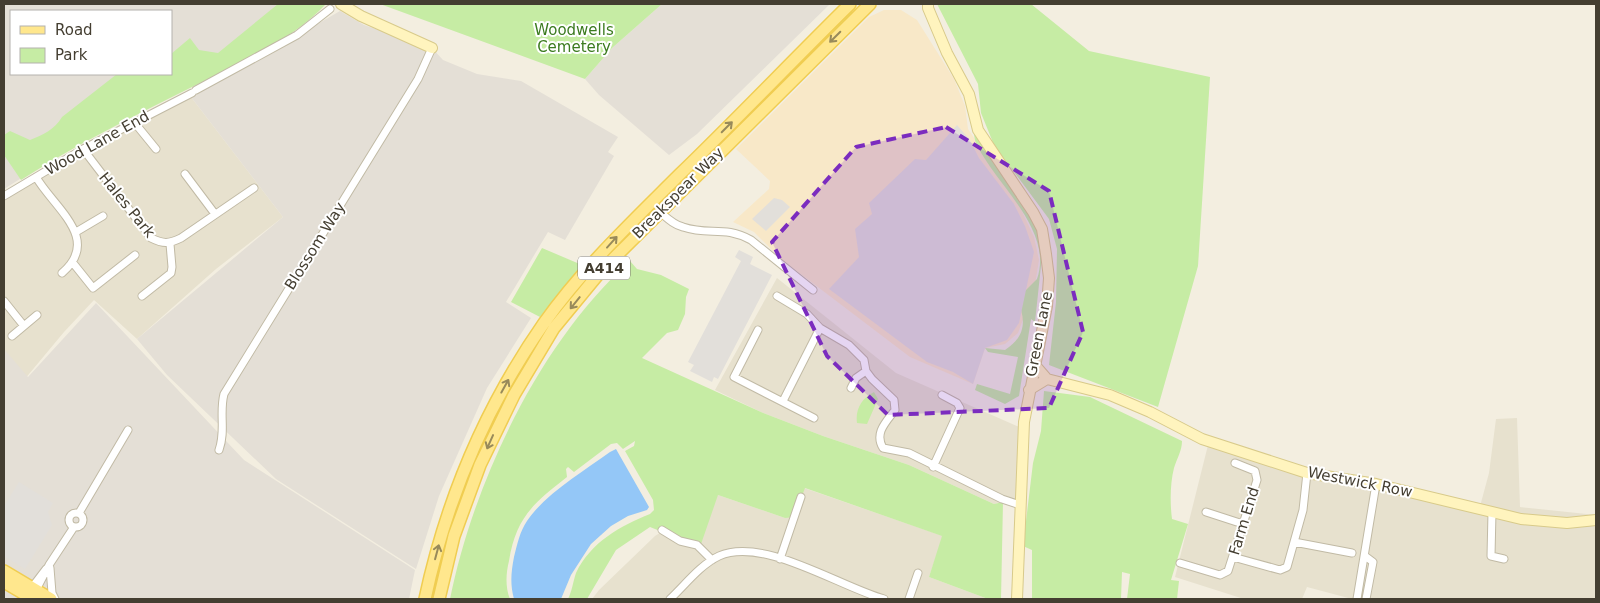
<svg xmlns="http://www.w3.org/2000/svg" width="1600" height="603" viewBox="0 0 1600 603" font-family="'DejaVu Sans',sans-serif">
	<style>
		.residential { fill: #e7e1ce }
		.commercial { fill: #f8e8c8 }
		.industrial { fill: #e4dfd6; fill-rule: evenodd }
		.green { fill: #c6eca4 }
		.parking { fill: #e2dfda }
		.water { fill: #94c7f7 }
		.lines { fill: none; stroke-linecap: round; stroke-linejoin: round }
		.street-casing { stroke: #c1baa5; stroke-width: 9 }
		.secondary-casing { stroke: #d8ca8a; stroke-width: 12 }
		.primary-casing { stroke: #f0cd51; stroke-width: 14 }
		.street { stroke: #fff; stroke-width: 7 }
		.secondary { stroke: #fff4be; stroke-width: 10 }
		.primary { stroke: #ffe78d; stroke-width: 11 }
		.oneway { stroke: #988a5a }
		.marked { fill: #7b2cbf; fill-opacity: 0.2; stroke: #7b2cbf; stroke-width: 4; stroke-dasharray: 10 6; stroke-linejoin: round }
		.labels { text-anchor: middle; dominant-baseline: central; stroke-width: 4; stroke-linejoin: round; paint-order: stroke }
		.shield { fill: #fff; stroke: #7c786f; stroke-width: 1 }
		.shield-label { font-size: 14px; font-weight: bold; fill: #443e31 }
		.park-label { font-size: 15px; fill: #3b7b1f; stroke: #fff }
		.street-label { font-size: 15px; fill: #443e31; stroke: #fff }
	</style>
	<rect width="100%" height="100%" fill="#f3eee0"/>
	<!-- residential -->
	<path class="residential" d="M191 97 283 217 216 269 137 339 94 300 64 332 4 404V196L83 149Z
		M777 278 896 373 1024 429 1020 505 1003 502 994 504 909 465 823 436 761 412 715 390Z
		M1517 418 1520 507 1596 515V599H1352L1307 587 1302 599H1244L1175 577 1208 445 1314 479 1372 487 1479 510 1489 473 1496 419Z
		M804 488 943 536 929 577 988 599H592L599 590 655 536 718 495 785 518Z"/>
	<!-- commercial -->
	<path class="commercial" d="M884 10H901L917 20 954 79 965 106 968 129 1019 205 1034 237 1039 260 1034 290 1018 333 1005 344 985 348 973 384 910 357 781 259 754 232 733 222 769 189 770 181 736 149 869 17Z"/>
	<!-- industrial -->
	<path class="industrial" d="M4 4H281L219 54 4 189ZM11 11H171V74H11Z
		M662 4H830L697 134 669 155 599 95 585 79 612 48Z
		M340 11 364 25 432 48 443 60 477 74 521 81 618 137 608 152 614 156 565 240 548 232 506 302 531 318 487 388 439 496 416 569 276 479 167 375 137 339 283 217 191 97Z
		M96 303 244 460 415 570 409 599H4V349L28 377Z"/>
	<!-- green -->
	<path class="green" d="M278 4H326C291 41 239 64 194 86 134 116 75 145 21 180L4 155V135L10 131 30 140C43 135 55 129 62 117L117 74H171V54L190 38 199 50 218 53Z
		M380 4H662L612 48 585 79Z
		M937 4H1031L1089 51 1210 77 1198 266 1158 407 1049 365 1056 302 1057 249 1049 219 994 145 981 113 978 84Z
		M849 9 853 13 674 192 671 189Z
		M973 126 989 156 1026 203 1037 226 1043 247 1035 322 1031 319 1019 396 1005 404 975 390 977 384 1010 394 1018 357 988 352 985 348 1005 350C1025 337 1027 321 1017 299L1037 279C1054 230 996 185 977 145 974 140 974 132 973 126Z
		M653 207 656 211 615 252 509 398 435 599H431L444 540 457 499 502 398 540 337 579 285Z
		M542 248 582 265 540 317 511 302Z
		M630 261 637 269 661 275 689 289 686 297 685 314 678 330 667 333 642 358 761 412 823 436 909 465 994 504 1003 502 1001 599H988L929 577 942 536 805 488 794 517 785 518 718 495 700 547 650 527 616 550 587 599H568C572 591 573 582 576 573 591 542 620 526 650 514L654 510 653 500 625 451 634 446 635 441 623 449 617 443 611 444 574 472 568 467 566 469 567 477C534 503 516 517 509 561 506 573 505 587 510 599H450C474 481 539 343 630 261Z
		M1044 391 1090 397 1182 441C1182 451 1177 458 1174 468 1170 483 1170 504 1172 519L1188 524 1171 580 1179 581 1177 599H1127L1130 574 1122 572 1121 599H1032V550L1023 546 1033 463 1041 431Z
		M874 392 878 399 867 424 857 423C855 409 862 398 874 392Z"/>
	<!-- parking -->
	<path class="parking" d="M957 125 970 140 979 158 1014 204 1025 226 1034 252 1019 323 1007 340 985 348 973 384 953 372 927 362 829 289 859 257 855 229 872 214 869 203 915 159 926 160Z
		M774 198 782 200 790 207 766 231 752 219Z
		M739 250 753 257 750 264 772 275 718 379 714 377 712 382 690 371 694 365 688 362 741 261 735 257Z
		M19 482 53 503 48 512 52 525 25 569 4 556V506Z"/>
	<!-- water -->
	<path class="water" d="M616 449 649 507 647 510 628 516 611 526 591 544 571 575 561 599H514C510 585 511 572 514 557 517 545 520 531 527 521 545 494 584 471 610 452Z"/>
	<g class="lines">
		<!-- street casing -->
		<g class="street-casing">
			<path id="street" d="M196 90 297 35 330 9
				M134 122 156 149
				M83 149 151 238C163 244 169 244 181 238L254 188
				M185 174 215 214
				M36 177C54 208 102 239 62 273
				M4 196 83 149 192 93
				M660 212C667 218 674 225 683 227 709 236 724 225 751 240L813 290
				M76 232 103 216
				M73 263 93 288 135 255
				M142 296 171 273 172 267 170 244
				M777 296 807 314 820 328 849 345 864 360 866 371 872 379 894 400 895 410C886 422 874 433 883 448L909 453 1002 499 1020 505
				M4 301 24 326
				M758 330 734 377 814 418
				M12 336 37 315
				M851 388 856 378 866 371
				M783 401 820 328
				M219 450C226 431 219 413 224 394L418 79 432 48
				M933 467 960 408 957 403 942 395
				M1206 512 1243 524
				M1492 512 1491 556 1504 559
				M69 520a7 7 0 1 1 14 0a7 7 0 1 1-14 0Z
				M79 513 128 430
				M662 530 680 541 697 545 712 560
				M1294 542 1352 553
				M1365 556 1373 562 1366 599
				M1233 557 1280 570 1287 567 1303 510 1307 473
				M780 559 801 497
				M1180 563 1220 575 1228 571 1257 480 1255 471 1235 463
				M50 568 52 593 55 599
				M30 590 46 569
				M35 592 49 565 74 527
				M670 599C685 585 700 565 719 556 763 536 840 587 884 599
				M909 599 918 573
				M1357 599 1376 484"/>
		</g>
		<!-- secondary casing -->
		<g class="secondary-casing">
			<path id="secondary" d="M341 4 361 16 432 48
				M928 4V8L947 53 969 94 978 130 1033 212 1042 229 1046 254 1049 278 1047 306 1024 422 1017 599
				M1034 364 1047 379 1110 395 1150 412 1202 439 1307 473 1376 484 1521 519 1567 523 1596 520
				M1029 390 1047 379"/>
		</g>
		<!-- primary casing -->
		<g class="primary-casing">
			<path id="primary" d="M4 571 51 599
				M4 582 33 599
				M425 599C446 501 486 406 544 323 583 268 632 222 679 175 737 119 793 60 850 4
				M439 599 454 536 480 465 514 395 554 328 601 271 870 4"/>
		</g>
		<!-- street -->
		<use href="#street" class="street"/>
		<!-- secondary -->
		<use href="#secondary" class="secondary"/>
		<!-- primary -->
		<use href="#primary" class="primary"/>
	</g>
	<!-- one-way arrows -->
	<defs><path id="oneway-shaft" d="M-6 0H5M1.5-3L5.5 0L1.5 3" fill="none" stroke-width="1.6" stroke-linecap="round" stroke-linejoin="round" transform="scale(1.25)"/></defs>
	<g class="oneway">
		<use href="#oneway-shaft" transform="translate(835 37) rotate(135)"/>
		<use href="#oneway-shaft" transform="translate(727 127) rotate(-45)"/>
		<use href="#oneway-shaft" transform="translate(612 242) rotate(-48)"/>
		<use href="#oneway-shaft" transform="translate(575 303) rotate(129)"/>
		<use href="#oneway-shaft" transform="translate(505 386) rotate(-61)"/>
		<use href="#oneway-shaft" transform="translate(490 442) rotate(114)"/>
		<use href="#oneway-shaft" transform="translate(437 552) rotate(-75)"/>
	</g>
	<!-- marked area -->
	<path class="marked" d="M946 127 1049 191 1083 332 1049 408 888 415 827 356 772 242 856 147Z"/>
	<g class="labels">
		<!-- shield labels -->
		<rect class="shield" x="578" y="256.5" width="52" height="23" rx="4"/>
		<g class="shield-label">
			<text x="604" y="268">A414</text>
		</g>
		<!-- park labels -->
		<g class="park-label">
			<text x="574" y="30">Woodwells<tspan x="574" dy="17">Cemetery</tspan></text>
		</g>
		<!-- street labels -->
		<g class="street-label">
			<text transform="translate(97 143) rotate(-29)">Wood Lane End</text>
			<text transform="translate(678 193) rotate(-45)">Breakspear Way</text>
			<text transform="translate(127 205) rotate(51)">Hales Park</text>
			<text transform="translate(315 246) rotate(-58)">Blossom Way</text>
			<text transform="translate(1039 334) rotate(-79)">Green Lane</text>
			<text transform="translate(1360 482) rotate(11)">Westwick Row</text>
			<text transform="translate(1244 521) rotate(-73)">Farm End</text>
		</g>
	</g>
	<!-- border -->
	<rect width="1600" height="603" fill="none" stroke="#443e31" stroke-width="10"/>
	<!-- legend -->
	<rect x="10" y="10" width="162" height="65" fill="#ffffff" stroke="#b4b2ad"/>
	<rect x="20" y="26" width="25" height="8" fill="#ffe78d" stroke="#b4b2ad"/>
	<text x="55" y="35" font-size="15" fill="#443e31">Road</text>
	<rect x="20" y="48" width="25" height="15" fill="#c6eca4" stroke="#b4b2ad"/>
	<text x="55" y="60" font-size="15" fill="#443e31">Park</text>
</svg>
